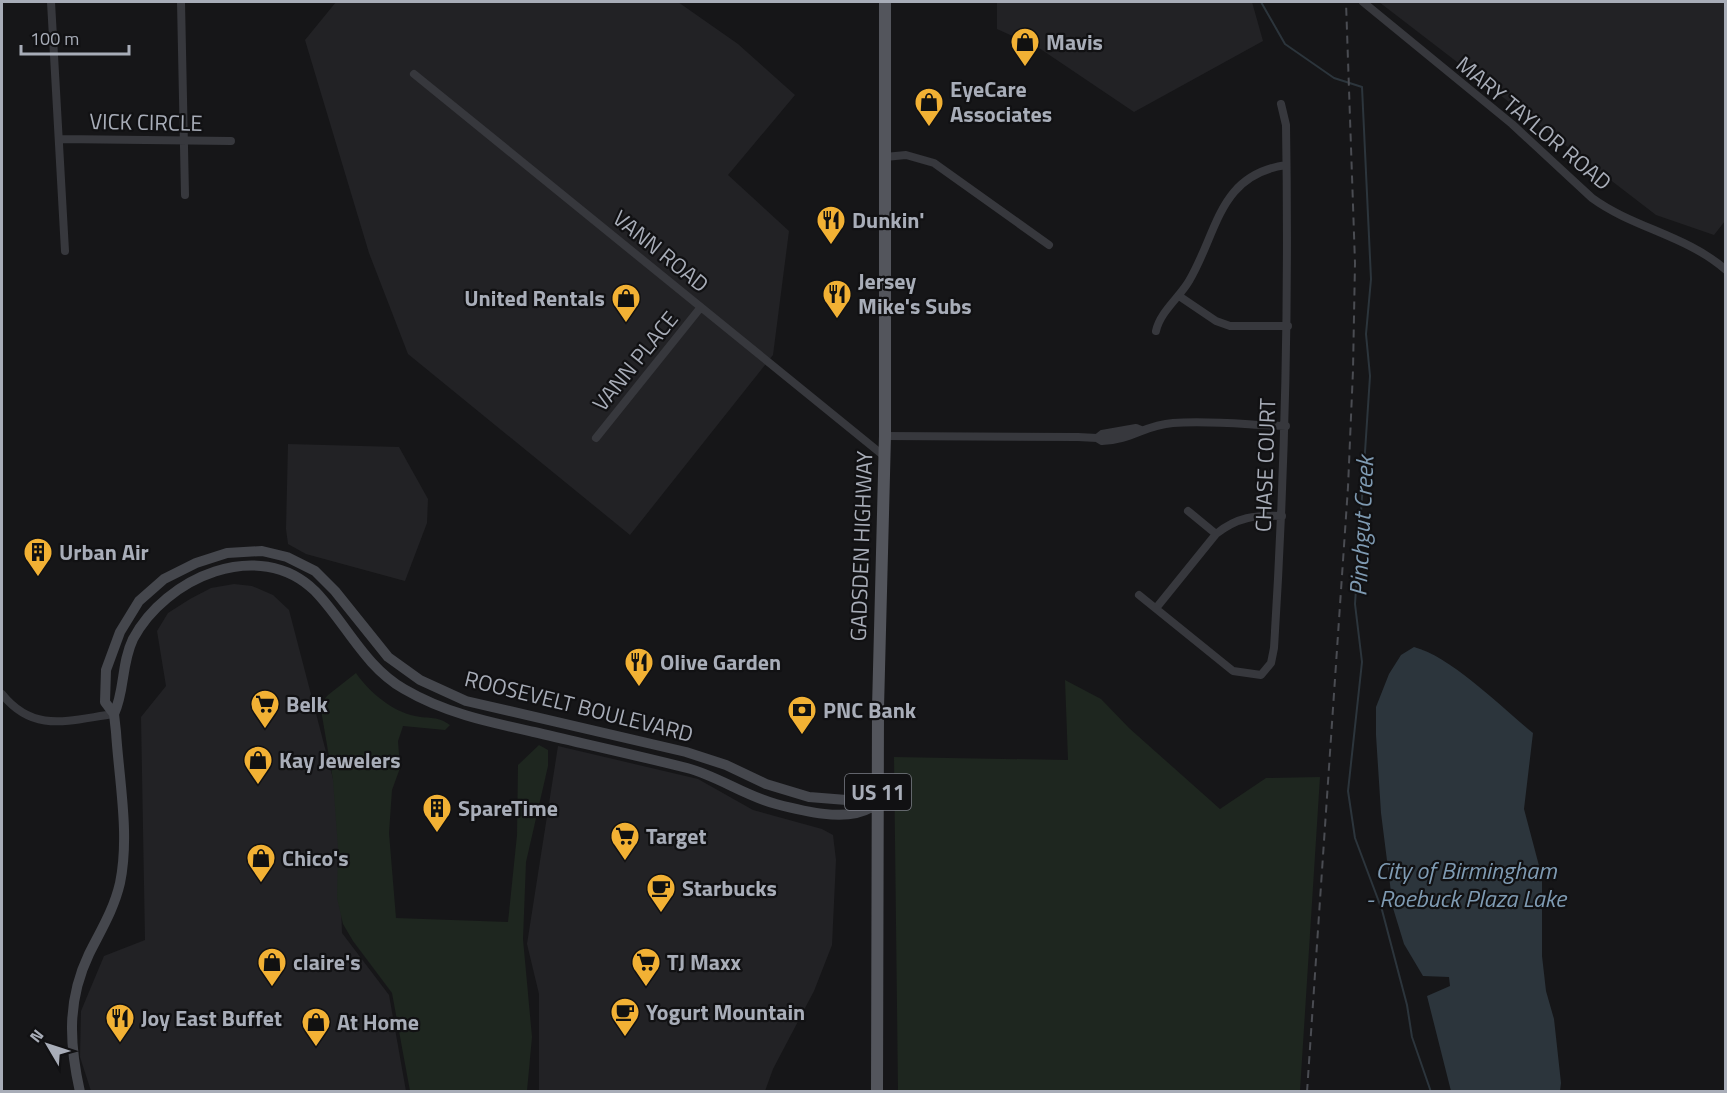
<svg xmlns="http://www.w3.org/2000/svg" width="1727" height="1093" viewBox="0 0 1727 1093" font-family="'Titillium Web',sans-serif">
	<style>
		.built { fill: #222225 }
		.green { fill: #1e261f }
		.water { fill: #2c353c }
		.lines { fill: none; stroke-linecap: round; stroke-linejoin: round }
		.stream { stroke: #2c353c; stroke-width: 2 }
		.street { stroke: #37383d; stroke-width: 8 }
		.secondary { stroke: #45474d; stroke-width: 10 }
		.primary { stroke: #53555c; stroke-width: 12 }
		.rail { stroke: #4a4c52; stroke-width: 2; stroke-dasharray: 8 6; stroke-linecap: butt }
		.labels { text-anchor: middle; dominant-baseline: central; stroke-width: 4.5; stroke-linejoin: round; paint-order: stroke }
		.shield { fill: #111113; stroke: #7b7e86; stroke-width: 1.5 }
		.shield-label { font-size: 21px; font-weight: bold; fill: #a8adb8 }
		.poi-label { font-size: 22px; font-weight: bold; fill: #a8adb8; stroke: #111113; text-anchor: start }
		.street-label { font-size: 22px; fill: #a8adb8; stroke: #111113 }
		.water-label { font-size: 24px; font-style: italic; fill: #7f9bb3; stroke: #111113 }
	</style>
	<rect width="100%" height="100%" fill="#161618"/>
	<!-- built -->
	<path class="built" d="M336 2H678L738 44 795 95 728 175 789 231 773 355 630 535 408 354 369 253 305 40Z
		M997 2H1252L1263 41 1134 112 1039 48 997 29Z
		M1379 2H1725V221L1714 235 1656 215Z
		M288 444 399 447 428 499 427 523 405 581 306 554 288 544 286 529Z
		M234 584 252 586 273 595 289 610 337 794 342 933 389 995 406 1091H91L80 1057 81 1011 104 956 145 940 141 717 166 686 157 631 168 613 190 599 211 588Z
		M558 746 698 779 753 810 822 829 833 835 836 860 832 945 814 991 773 1069 765 1091H539V994L527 944Z"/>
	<!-- green -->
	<path class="green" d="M356 673C368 691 393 712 415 716 430 719 438 716 450 725L445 730 403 726 398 741 400 768 392 790 389 833 396 918 508 922 517 835 518 765 539 745 548 750V766L526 862 523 939 532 1037 527 1091H410L392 993 353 941 343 924 337 898 338 848 333 780 320 704 328 695Z
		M1065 680 1101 699 1129 728 1220 809 1266 778 1320 777 1300 1091H898L894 757 1068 760Z"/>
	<!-- water -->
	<path class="water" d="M1414 647C1452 657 1502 708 1533 733L1524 809 1542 877V956L1546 991 1554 1019 1561 1083 1560 1091H1451L1427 996 1450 986 1449 977 1423 976 1404 944 1393 908 1381 813 1376 735V707L1389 674 1401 655Z"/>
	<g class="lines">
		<!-- stream -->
		<path class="stream" d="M1261 2 1285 44 1334 78 1362 87 1371 279 1366 334 1370 376 1355 604 1362 662 1348 791 1355 838 1382 910 1407 1005 1412 1037 1431 1092"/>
		<!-- street -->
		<path class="street" d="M51 2 65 251
			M181 2 185 195
			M1363 2 1512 124 1592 198C1633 228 1686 235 1726 270
			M414 74 884 456
			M60 139 231 141
			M885 157 906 155 934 163 1049 245
			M1179 296 1216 321 1230 326H1288
			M1156 331C1160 312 1179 298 1189 281 1218 232 1218 175 1286 165
			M885 436 1078 437 1097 438 1102 441C1132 440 1144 425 1173 423 1210 420 1249 425 1286 426
			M596 438 701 307
			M1097 438 1102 434 1136 428 1141 430
			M1188 511 1216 534
			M1139 595 1233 671 1261 675 1271 663 1274 648C1285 474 1289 300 1286 125L1281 104
			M1157 607 1216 534C1237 517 1255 515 1282 516
			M2 694C34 734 69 720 114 714"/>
		<!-- secondary -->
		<path class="secondary" d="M114 714C125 691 121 664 133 639 165 578 259 536 315 591 346 623 364 666 404 689 445 713 488 722 534 732 585 744 636 755 687 768 718 776 745 796 776 804 803 811 846 822 870 808
			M80 1092C69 1043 67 1000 89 954 101 930 114 909 120 883 130 835 119 780 116 732L114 714 105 702 106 670 120 632 139 601 164 579 196 563 227 553 262 551 287 557 315 571 335 591 388 657 420 680 466 701 686 752 726 765 766 784 809 797 859 801 870 808H878"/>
		<!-- primary -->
		<path class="primary" d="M877 1092 878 708 885 436V2"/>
		<!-- rail -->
		<path class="rail" d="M1307 1092 1348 487 1353 370 1355 263 1346 2"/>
	</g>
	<!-- icons -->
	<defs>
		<g id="shop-pin" transform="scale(1.5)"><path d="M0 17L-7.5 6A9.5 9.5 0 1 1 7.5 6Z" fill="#f2b134" stroke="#111113"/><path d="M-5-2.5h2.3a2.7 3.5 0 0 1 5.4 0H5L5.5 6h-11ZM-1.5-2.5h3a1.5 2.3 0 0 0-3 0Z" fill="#111"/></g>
		<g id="restaurant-pin" transform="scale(1.5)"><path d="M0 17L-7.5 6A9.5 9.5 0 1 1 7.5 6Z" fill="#f2b134" stroke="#111113"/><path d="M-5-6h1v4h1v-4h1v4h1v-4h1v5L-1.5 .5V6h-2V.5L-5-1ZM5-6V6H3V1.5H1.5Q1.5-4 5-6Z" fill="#111"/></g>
		<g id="building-pin" transform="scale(1.5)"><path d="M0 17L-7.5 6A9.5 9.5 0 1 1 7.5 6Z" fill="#f2b134" stroke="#111113"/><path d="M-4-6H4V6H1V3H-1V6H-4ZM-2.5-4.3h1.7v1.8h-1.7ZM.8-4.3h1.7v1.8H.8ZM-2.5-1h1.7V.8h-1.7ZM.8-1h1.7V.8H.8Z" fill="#111"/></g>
		<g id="supermarket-pin" transform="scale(1.5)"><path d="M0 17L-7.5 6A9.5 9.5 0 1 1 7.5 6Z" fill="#f2b134" stroke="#111113"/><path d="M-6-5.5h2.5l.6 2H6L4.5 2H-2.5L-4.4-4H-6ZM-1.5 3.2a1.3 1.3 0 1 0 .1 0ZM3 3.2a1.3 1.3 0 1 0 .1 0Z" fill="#111"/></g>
		<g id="bank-pin" transform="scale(1.5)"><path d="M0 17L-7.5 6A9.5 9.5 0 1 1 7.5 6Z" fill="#f2b134" stroke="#111113"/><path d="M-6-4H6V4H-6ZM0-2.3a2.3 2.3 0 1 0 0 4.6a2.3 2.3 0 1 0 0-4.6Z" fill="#111"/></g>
		<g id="cafe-pin" transform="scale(1.5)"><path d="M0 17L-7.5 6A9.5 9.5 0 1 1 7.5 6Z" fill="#f2b134" stroke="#111113"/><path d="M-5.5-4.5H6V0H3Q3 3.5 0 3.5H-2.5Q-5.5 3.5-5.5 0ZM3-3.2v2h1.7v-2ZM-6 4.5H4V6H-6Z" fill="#111"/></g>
	</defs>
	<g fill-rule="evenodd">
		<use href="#shop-pin" x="1025" y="42"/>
		<use href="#shop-pin" x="929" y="102"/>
		<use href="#restaurant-pin" x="831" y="220"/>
		<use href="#restaurant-pin" x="837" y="294"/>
		<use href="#shop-pin" x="626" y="298"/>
		<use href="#building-pin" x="38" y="552"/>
		<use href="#restaurant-pin" x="639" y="662"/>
		<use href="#supermarket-pin" x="265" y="704"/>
		<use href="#bank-pin" x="802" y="710"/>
		<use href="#shop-pin" x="258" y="760"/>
		<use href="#building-pin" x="437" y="808"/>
		<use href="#supermarket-pin" x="625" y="836"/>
		<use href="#shop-pin" x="261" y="858"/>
		<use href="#cafe-pin" x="661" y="888"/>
		<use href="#shop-pin" x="272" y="962"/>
		<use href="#supermarket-pin" x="646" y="962"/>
		<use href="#cafe-pin" x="625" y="1012"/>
		<use href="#restaurant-pin" x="120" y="1018"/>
		<use href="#shop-pin" x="316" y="1022"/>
	</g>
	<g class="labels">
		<!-- shield labels -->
		<rect class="shield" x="845" y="774" width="66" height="36" rx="4.5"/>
		<g class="shield-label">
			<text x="878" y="792">US 11</text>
		</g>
		<!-- poi labels -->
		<g class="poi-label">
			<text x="1046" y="42">Mavis</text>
			<text x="950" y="89">EyeCare<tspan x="950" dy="25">Associates</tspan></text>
			<text x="852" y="220">Dunkin'</text>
			<text x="858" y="281">Jersey<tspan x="858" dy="25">Mike's Subs</tspan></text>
			<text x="605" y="298" text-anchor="end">United Rentals</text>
			<text x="59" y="552">Urban Air</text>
			<text x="660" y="662">Olive Garden</text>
			<text x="286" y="704">Belk</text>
			<text x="823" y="710">PNC Bank</text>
			<text x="279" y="760">Kay Jewelers</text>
			<text x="458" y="808">SpareTime</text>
			<text x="646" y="836">Target</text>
			<text x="282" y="858">Chico's</text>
			<text x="682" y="888">Starbucks</text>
			<text x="293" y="962">claire's</text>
			<text x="667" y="962">TJ Maxx</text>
			<text x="646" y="1012">Yogurt Mountain</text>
			<text x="141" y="1018">Joy East Buffet</text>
			<text x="337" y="1022">At Home</text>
		</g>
		<!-- street labels -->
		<g class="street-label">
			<text transform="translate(146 122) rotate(1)">VICK CIRCLE</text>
			<text transform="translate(1534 123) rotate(40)">MARY TAYLOR ROAD</text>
			<text transform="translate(661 251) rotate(39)">VANN ROAD</text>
			<text transform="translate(635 361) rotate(-51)">VANN PLACE</text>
			<text transform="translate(1265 465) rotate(-88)">CHASE COURT</text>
			<text transform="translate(861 546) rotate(-88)">GADSDEN HIGHWAY</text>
			<text transform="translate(579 706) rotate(14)">ROOSEVELT BOULEVARD</text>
		</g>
		<!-- water labels -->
		<g class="water-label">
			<text transform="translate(1361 526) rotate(-87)">Pinchgut Creek</text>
			<text x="1466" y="870">City of Birmingham<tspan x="1466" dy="28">- Roebuck Plaza Lake</tspan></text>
		</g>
	</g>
	<!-- border -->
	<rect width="1727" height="1093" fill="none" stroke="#a8adb8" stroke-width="6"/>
	<!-- north arrow -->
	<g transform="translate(48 1045) rotate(309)" stroke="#111113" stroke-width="4.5" paint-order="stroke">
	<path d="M0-4.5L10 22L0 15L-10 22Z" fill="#a8adb8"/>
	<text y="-9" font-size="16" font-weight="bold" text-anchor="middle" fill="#a8adb8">N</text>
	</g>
	<!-- scale -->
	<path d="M21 45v9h108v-9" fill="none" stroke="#a8adb8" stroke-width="3"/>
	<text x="30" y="45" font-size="18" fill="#a8adb8" stroke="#111113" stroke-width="4.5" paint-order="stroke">100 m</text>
</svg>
